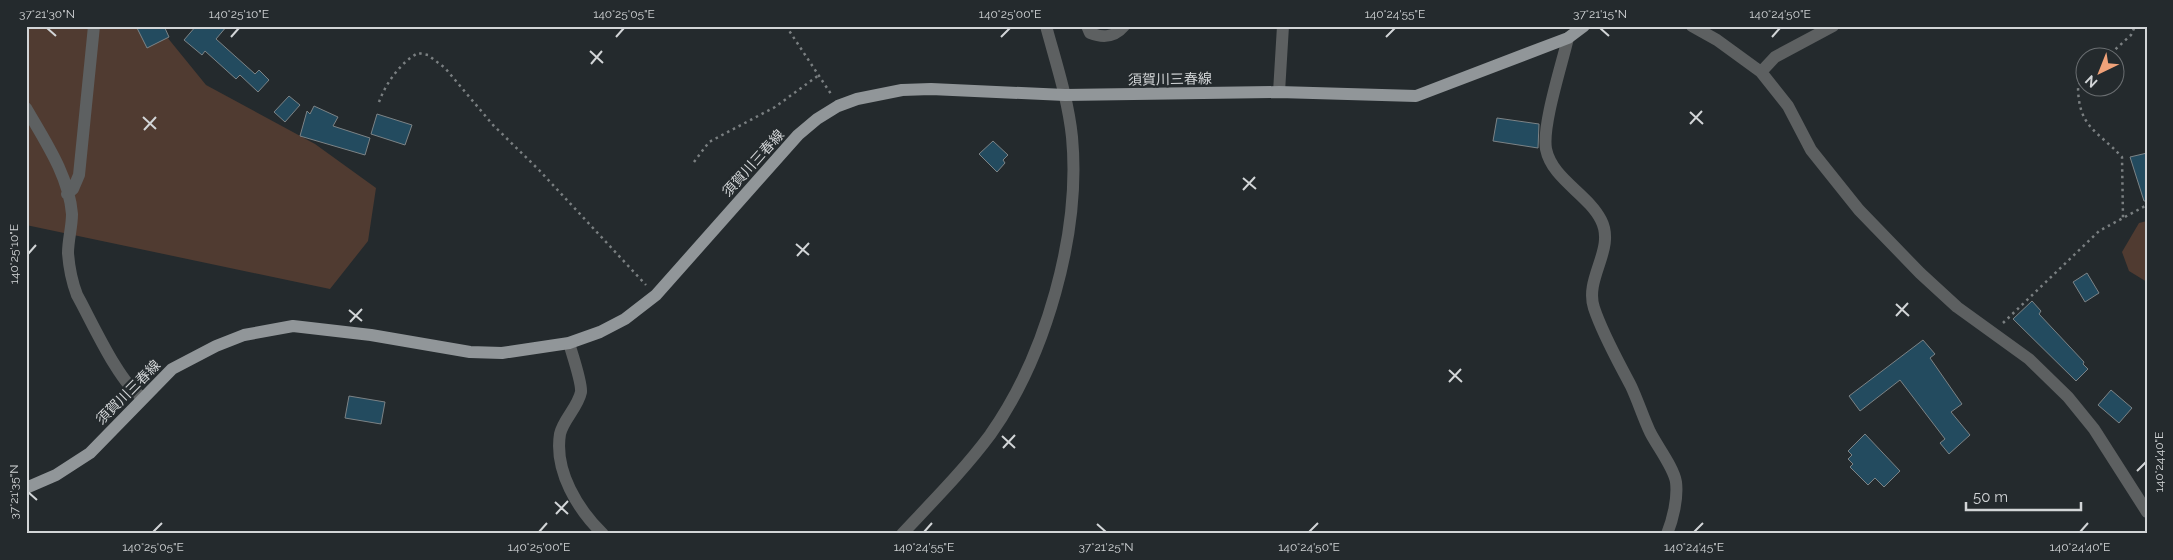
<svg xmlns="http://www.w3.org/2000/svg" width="2173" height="560" viewBox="0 0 2173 560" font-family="Raleway,'Noto Sans JP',sans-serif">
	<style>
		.green { fill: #503b31 }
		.building { fill: #234b5f; stroke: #7c8386 }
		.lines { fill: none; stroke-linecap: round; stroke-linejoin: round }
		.path { stroke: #7a7f81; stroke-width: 2.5; stroke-dasharray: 2.5 4; stroke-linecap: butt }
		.minor { stroke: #5d6061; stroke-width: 12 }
		.major { stroke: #919699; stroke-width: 12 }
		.ticks { fill: none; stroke: #d2d5d7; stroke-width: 2 }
		.labels { text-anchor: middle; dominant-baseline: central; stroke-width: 4.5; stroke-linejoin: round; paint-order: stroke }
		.street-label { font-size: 14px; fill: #d2d5d7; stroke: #242a2d }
		.neatline { fill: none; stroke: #d2d5d7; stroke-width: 2 }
		.ticks-label { font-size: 12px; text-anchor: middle; fill: #d2d5d7 }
	</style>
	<rect width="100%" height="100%" fill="#242a2d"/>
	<!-- green -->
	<path class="green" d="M26 26H158L206 85 315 144 376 188 368 241 330 289 26 225Z
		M2147 221V282L2129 271 2122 252 2139 223Z"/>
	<!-- building -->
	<path class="building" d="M136 26H164L169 37 147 48Z
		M196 26H227L216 39 255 74 259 70 269 80 258 92 240 75 236 79 205 51 202 55 184 40Z
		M289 96 300 105 285 122 274 112Z
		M314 106 338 117 333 126 370 138 365 155 300 136 307 111 310 114Z
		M377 114 412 125 405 145 371 134Z
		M1497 118 1539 124 1538 148 1493 141Z
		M993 141 1008 155 1003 160 1005 163 997 172 979 154Z
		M2147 153V201H2144L2130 157Z
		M2087 273 2099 293 2085 302 2073 282Z
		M2032 301 2041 311 2039 314 2084 362 2083 364 2088 369 2076 381 2013 319Z
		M1923 340 1935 354 1930 358 1962 404 1951 412 1970 435 1949 454 1940 443 1945 439 1900 380 1860 411 1849 396Z
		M2111 390 2132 408 2119 423 2098 405Z
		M349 396 385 402 381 424 345 418Z
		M1865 434 1900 471 1884 487 1875 478 1868 485 1850 467 1853 464 1848 459 1852 455 1848 451Z"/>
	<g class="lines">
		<!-- path -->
		<path class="path" d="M786 26 831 94
			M2106 58 2131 35 2135 26
			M2086 79 2078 85C2078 128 2097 130 2122 157L2123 218
			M379 102C386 83 400 63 418 53L428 55 445 68 493 125 539 170 646 285
			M694 162 709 142 775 107 819 75
			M2003 323 2099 231 2147 205"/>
		<!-- minor -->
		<path class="minor" d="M1087 26 1090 33C1103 38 1114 38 1124 26
			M1692 26 1717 40 1761 72 1788 106 1811 150 1859 210 1920 273 1957 307 2029 359 2068 397 2094 429 2147 512
			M1568 38C1562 64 1542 125 1546 149 1552 179 1588 194 1601 220 1616 249 1584 278 1594 308 1603 335 1618 361 1631 386 1638 401 1643 417 1650 432 1657 446 1674 468 1676 482 1678 498 1673 519 1667 534
			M1761 72 1775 57 1833 26
			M1279 92 1283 26
			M26 108C45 141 69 176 72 214 72 227 68 240 68 253 69 267 72 282 77 295 91 320 120 385 142 397
			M67 194 73 189 79 175 94 26
			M569 343C572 354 582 382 581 392 578 407 563 420 560 434 554 471 578 510 603 534
			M902 534C932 502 964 470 990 435 1046 356 1081 233 1072 137 1068 99 1056 63 1046 26"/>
		<!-- major -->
		<path class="major" d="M26 488 56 475 90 453 172 369 216 346 244 335 293 326 371 335 470 352 502 353 569 343 600 332 625 319 656 295 798 135 817 119 838 106 857 99 902 90 931 89 1065 95 1279 92 1416 96 1568 38 1584 26"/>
	</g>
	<!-- ticks -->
	<path class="ticks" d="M47 28 56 36M1600 28 1609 36M231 37 239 28M616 37 624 28M1001 37 1010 28M1386 37 1395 28M1772 37 1780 28M590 51 603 63M591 64 602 51M1690 112 1703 124M143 117 156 129M1690 124 1702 111M144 130 156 117M1243 178 1256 189M1243 190 1255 177M796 244 809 255M28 254 36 245M797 256 809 243M1896 304 1909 316M349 310 362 321M1896 316 1908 303M350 322 362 309M1449 370 1462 382M1449 382 1461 369M1002 436 1015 448M1003 448 1015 435M2137 471 2146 462M28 492 37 500M555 502 568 514M556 514 568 501M1097 524 1106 532M153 532 162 523M539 532 547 523M924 532 932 523M1309 532 1318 523M1694 532 1703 523M2080 532 2088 523"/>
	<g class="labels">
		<!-- street labels -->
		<g class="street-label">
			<text transform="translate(1170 79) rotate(-1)">須賀川三春線</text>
			<text transform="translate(753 163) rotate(-48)">須賀川三春線</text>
			<text transform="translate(128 392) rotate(-45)">須賀川三春線</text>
		</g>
	</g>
	<!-- border -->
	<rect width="2173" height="560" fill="none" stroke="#242a2d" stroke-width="55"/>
	<!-- north arrow -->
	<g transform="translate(2100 72) rotate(223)"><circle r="24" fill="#242a2d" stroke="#6a6e71"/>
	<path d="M0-4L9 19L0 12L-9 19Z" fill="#f0a279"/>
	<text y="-8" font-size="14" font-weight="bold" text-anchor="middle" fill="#d2d5d7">N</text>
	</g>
	<!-- scale -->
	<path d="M1966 502v8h115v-8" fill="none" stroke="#d2d5d7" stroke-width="2.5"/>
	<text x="1973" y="502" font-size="15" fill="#d2d5d7" stroke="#242a2d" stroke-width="4" paint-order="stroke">50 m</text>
	<rect x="28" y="28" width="2118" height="504" class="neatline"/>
	<g class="ticks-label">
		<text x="47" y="18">37°21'30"N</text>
		<text x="239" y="18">140°25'10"E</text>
		<text x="624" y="18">140°25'05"E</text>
		<text x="1010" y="18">140°25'00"E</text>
		<text x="1395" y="18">140°24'55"E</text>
		<text x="1600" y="18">37°21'15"N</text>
		<text x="1780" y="18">140°24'50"E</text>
		<text transform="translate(14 254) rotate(-90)" y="4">140°25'10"E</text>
		<text transform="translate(2159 462) rotate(-90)" y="4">140°24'40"E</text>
		<text transform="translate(14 492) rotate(-90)" y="4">37°21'35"N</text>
		<text x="153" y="551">140°25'05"E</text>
		<text x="539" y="551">140°25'00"E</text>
		<text x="924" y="551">140°24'55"E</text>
		<text x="1106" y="551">37°21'25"N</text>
		<text x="1309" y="551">140°24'50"E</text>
		<text x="1694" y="551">140°24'45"E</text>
		<text x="2080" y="551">140°24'40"E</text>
	</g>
</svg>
